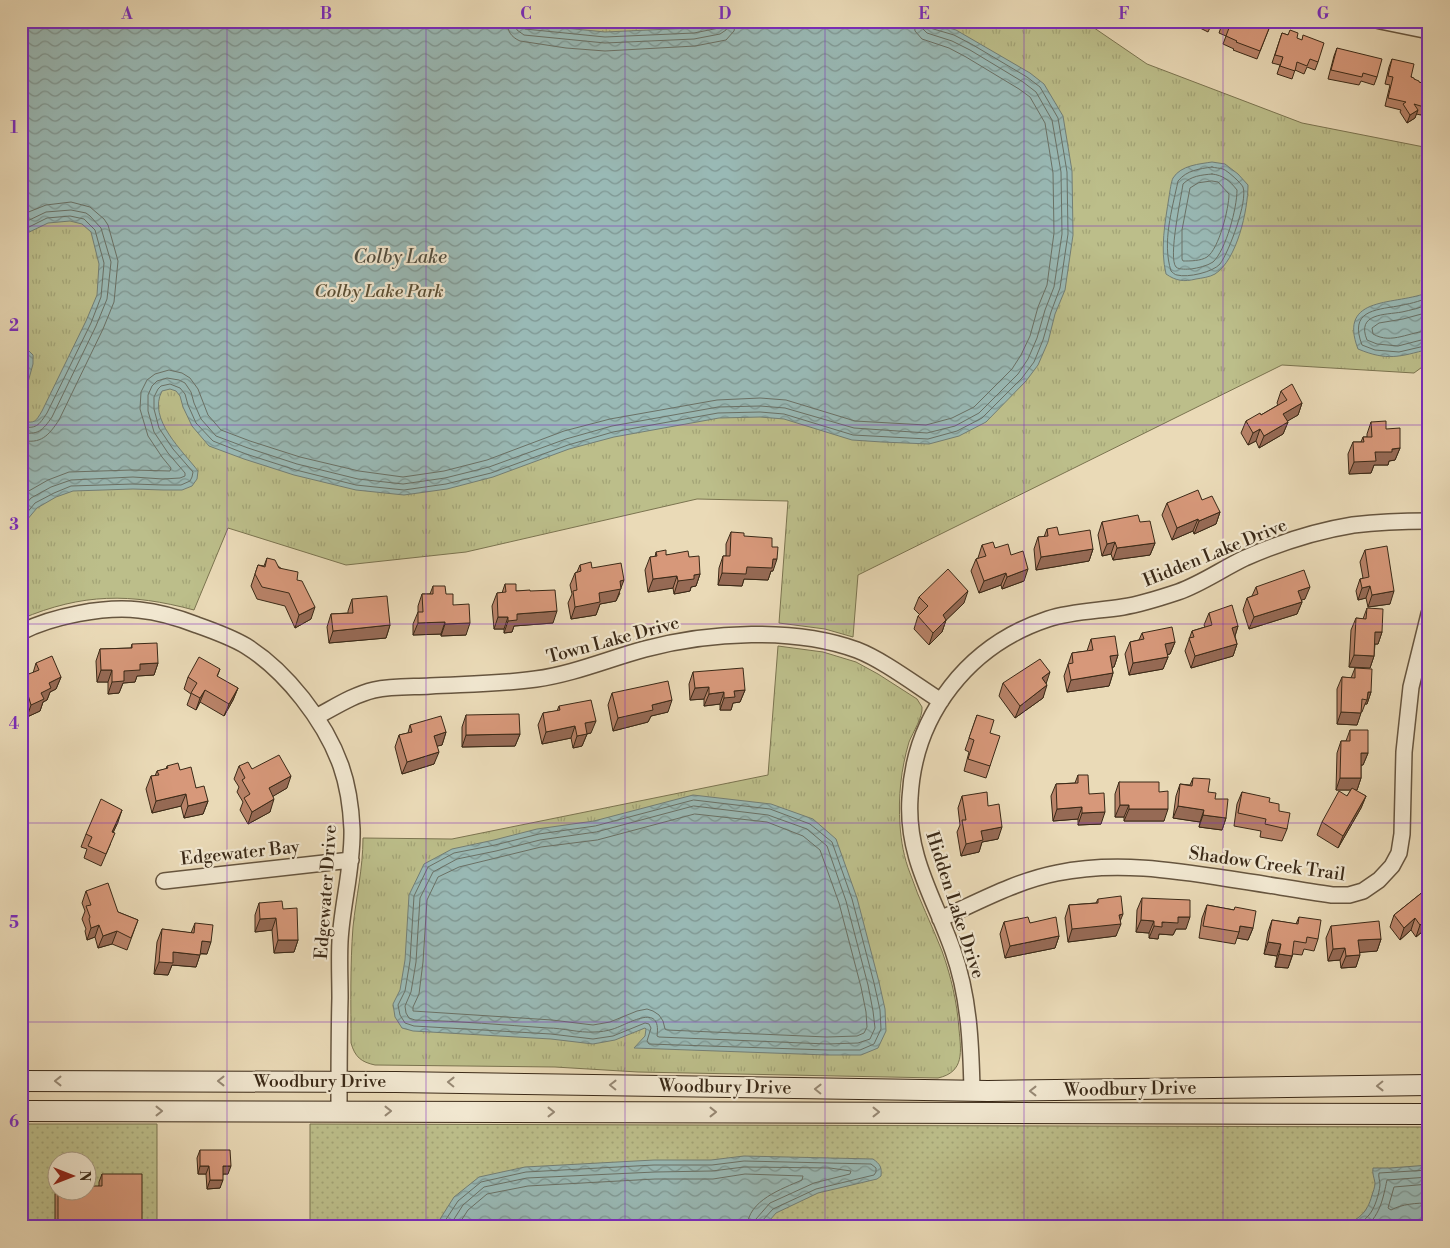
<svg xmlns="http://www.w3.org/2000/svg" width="1450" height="1248" viewBox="0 0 1450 1248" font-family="'Libre Bodoni',serif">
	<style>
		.grass { fill: url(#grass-dots); stroke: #7b7450; fill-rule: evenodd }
		.park { fill: url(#park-tufts); stroke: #7b7450 }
		.water { fill: url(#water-waves); stroke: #737f76 }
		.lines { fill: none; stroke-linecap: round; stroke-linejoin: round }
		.shore { stroke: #6a7166; stroke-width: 1 }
		.street-casing { stroke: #66553f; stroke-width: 18 }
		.secondary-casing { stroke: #3a2917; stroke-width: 22 }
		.street { stroke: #f1e7d0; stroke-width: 15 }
		.secondary { stroke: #f1e7d0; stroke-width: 20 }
		.wall { fill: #b98369; stroke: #3a2917 }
		.shaded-wall { fill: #966a55; stroke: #3a2917 }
		.building { fill: #d7987a; stroke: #3a2917 }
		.oneway { stroke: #968874 }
		.grid { fill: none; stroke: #7b2cbf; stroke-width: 1; stroke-opacity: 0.55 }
		.labels { text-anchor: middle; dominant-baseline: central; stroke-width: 4.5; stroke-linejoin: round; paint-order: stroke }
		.park-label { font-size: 18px; font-style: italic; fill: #5a4e34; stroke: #f1e7d0 }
		.street-label { font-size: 18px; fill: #3a2917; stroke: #f1e7d0 }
		.water-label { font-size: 19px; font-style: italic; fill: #524d3e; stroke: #f1e7d0 }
		.neatline { fill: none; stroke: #7b2cbf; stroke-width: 2 }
		.grid-label { font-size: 16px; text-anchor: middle; font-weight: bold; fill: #7b2cbf }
	</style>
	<defs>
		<pattern id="grass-dots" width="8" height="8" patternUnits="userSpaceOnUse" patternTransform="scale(1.25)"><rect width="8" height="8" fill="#bcbe8a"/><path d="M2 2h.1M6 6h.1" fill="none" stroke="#a2a376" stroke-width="1.8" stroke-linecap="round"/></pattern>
		<pattern id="park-tufts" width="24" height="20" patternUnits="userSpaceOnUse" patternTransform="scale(1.25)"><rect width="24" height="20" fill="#bcbe8a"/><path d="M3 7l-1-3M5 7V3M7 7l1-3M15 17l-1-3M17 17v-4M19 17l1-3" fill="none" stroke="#a2a376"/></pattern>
		<pattern id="water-waves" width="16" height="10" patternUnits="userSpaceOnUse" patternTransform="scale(1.25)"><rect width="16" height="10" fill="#99b9b5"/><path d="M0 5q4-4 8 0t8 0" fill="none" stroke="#7e9692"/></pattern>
	</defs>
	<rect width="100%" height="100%" fill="#eadab7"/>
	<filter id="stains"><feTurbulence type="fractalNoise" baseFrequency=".004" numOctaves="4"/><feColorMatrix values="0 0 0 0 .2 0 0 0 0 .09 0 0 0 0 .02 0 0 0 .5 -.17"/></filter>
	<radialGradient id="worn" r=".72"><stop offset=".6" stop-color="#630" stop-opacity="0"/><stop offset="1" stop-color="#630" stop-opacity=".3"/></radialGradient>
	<!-- grass -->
	<path class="grass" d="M21 1124H157V1227H21ZM58 1160H88V1190H58Z
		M310 1124 1429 1127V1227H310Z"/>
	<!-- park -->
	<path class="park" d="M21 21H1084L1147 64 1302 123 1429 148V362L1414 373 1282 365 858 575 853 637 825 629 779 623 788 501 697 499 466 552 346 565 228 528 194 610C130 593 83 593 21 619Z
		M778 646 823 652 856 662 878 674 917 699 922 707C923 717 913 732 909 742 901 769 898 797 900 825 901 841 904 858 910 873 919 900 932 925 942 951 951 976 957 1002 959 1029 961 1051 965 1072 938 1078L638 1072 555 1067 375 1065C361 1062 355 1057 351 1043 351 1005 350 965 353 927 356 897 363 869 363 838L452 839 768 775Z"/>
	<!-- water -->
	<path class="water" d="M21 21H494L605 32 693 28 731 21H924L956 30 1030 73 1044 84 1063 116 1072 171 1073 235 1065 290 1055 314 1048 342 1038 365 1026 381 986 422 959 436 929 444 882 442 852 440 784 419 760 417 719 418 614 437 569 449 493 477 447 489 404 495 356 490 294 475 244 459 209 446 192 426 183 407 180 396 176 391 170 389 162 391C147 419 183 451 198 471L197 479 192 486 182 490H163L133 489 73 491 56 497 37 508 21 527V416L23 421C35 424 36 421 42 411L86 321 97 295 99 264 91 232 82 224 70 221 48 223 21 236Z
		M1212 162 1225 164 1238 174 1248 185C1248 210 1237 260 1215 274 1210 277 1202 278 1196 279 1184 282 1176 281 1166 274 1160 248 1165 223 1169 197 1170 191 1171 182 1173 178 1181 165 1200 164 1212 162Z
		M1429 292V349C1399 357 1387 361 1358 349 1337 294 1397 306 1429 292Z
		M21 347 29 351 33 355V364L25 393 21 412Z
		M693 795 771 804 813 819 836 839 857 898 879 982 885 1009 886 1031 878 1048 861 1055H827L634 1048 645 1036 646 1029 645 1028 615 1040 593 1044 551 1039 413 1031 402 1028 395 1017 393 1004 400 990 405 960 409 895 424 864 452 849 494 840 537 829 594 821Z
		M744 1156 873 1159C880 1164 882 1167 881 1176L877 1179 818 1193 776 1213 764 1227H435L454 1197 479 1177 525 1167 654 1160H711Z
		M1429 1165V1222H1415L1390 1227H1343C1359 1218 1367 1214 1372 1195 1373 1192 1375 1187 1375 1183 1374 1177 1372 1173 1373 1168H1390Z"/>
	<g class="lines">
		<!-- shore -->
		<path class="shore" d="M507 21C507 31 511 37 520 41L566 48 605 51 695 46 726 40 734 31 736 21
			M514 21 517 30 524 35 605 43 694 39 720 34 726 30 729 21
			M520 21 521 26 525 29 605 37 694 33 719 28 722 25V21
			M1212 167C1215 168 1220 168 1223 169 1228 171 1241 183 1243 187 1248 201 1229 252 1220 264 1213 272 1188 278 1177 275 1175 275 1172 272 1171 271 1162 242 1172 210 1178 181 1187 170 1199 169 1212 167Z
			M1212 174C1223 175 1230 181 1237 190 1237 208 1226 250 1213 262 1207 266 1198 268 1191 269 1188 269 1179 270 1176 267 1168 258 1181 198 1183 184 1191 176 1201 175 1212 174Z
			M1212 181 1218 182 1229 194C1229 208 1219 249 1207 257 1201 261 1190 261 1183 261L1182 259V230L1190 188 1198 183Z
			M21 215 46 205 71 202 90 207 104 219 108 225 118 261 114 302 103 329 59 420C49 435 41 445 21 440
			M21 224 46 212 71 210 86 213 90 216 101 228 111 262 107 299 96 326 52 417C43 430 38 436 21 432
			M21 231 47 218 70 216 84 219 95 230 104 263 101 297 91 323 47 413C39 425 36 430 21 426
			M1429 297C1419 302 1408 304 1398 306 1374 310 1349 311 1362 345L1375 350 1399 352 1429 345
			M1429 304C1420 308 1411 310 1402 312 1385 315 1356 313 1367 340L1377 344 1398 346 1429 338
			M1429 312 1403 319 1379 323 1372 328 1373 334C1392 345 1410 331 1429 331
			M21 498 27 492 48 480 69 472 132 470 170 471 171 468 162 457 148 436 140 409 141 392 147 380 155 374 169 370 182 373 190 378 198 389 208 415 221 430 250 441 300 457 359 471 403 477 444 471 487 460 564 431 610 419 717 400 760 398 786 400 855 421 926 425 952 418 974 407 1012 369 1021 355 1030 336 1038 307 1047 285 1054 233 1053 173 1045 123 1030 97 1019 89 966 57 949 48 922 39 915 31 914 21
			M21 510 31 498 51 487 71 480 133 477 163 479 180 478 185 476V473L168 453 154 432 148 411V395L152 386 157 381 167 378 179 380 185 383 191 392 194 403 201 419 216 436 248 448 297 464 358 479 403 484 445 478 489 467 566 439 612 426 718 407 760 406 785 408 854 428 927 433 955 426 979 413 1018 374 1028 359 1037 338 1045 310 1054 287 1062 234 1061 172 1052 120 1036 92 1023 82 970 50 952 41 927 33 922 28 921 21
			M21 520 35 503 54 493 71 486 133 484 163 485H181L190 481 192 477 193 472 173 449 159 428 154 409V397L158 389 161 386 170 384 180 388 185 394 188 405 196 423 213 441 246 454 296 470 356 485 404 490 446 484 491 473 568 445 613 432 718 413 760 412 784 414 853 435 928 439 957 431 982 418 1022 378 1034 362 1043 340 1051 312 1060 288 1068 234 1067 172 1058 118 1040 87 1027 77 973 45 954 35 930 28 928 25 927 21
			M694 800 770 809 810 824 832 842 852 899 874 983 880 1010 881 1029 874 1044 860 1050H827L649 1044 647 1041 651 1028 649 1024 645 1023 613 1036 593 1039 551 1034 414 1026 405 1023 400 1015 398 1005 405 991 410 961 414 896 428 867 454 853 495 845 539 834 595 826Z
			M694 806 768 815 807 829 827 846 846 901 868 985 873 1011 875 1028 870 1039 858 1043 827 1044 659 1037 657 1036C662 1001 627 1025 613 1029 607 1031 600 1032 594 1032 579 1033 563 1028 548 1028 504 1025 459 1021 415 1020L409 1018 406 1013 405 1006 411 992 416 962 420 898 433 872 457 859 496 851 540 840 596 832Z
			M695 814 767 822 803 836 820 850 839 903 861 987 866 1012 867 1027 864 1033 857 1036 827 1037 667 1030 665 1029 663 1021 659 1015 653 1011 647 1009 637 1011 610 1022 593 1025 552 1020 413 1011V1007L419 994 423 962 427 900 438 877 459 867 541 847 597 840Z
			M1429 1184 1394 1187 1388 1208 1391 1210C1402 1204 1416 1203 1429 1203
			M441 1227 458 1201 481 1182 526 1172 654 1165H712L744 1161 871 1164 876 1168V1172L874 1175 816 1189 773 1209 761 1222V1227
			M449 1227 463 1205 484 1187 527 1178 655 1172 712 1171 744 1167 830 1168 851 1171 850 1174 814 1183 770 1203 756 1219 754 1227
			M457 1227 468 1210 487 1194 528 1186 655 1179H713L745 1174 803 1176 802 1180C782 1189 748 1200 747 1227
			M1353 1227C1359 1224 1365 1220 1369 1215 1375 1208 1379 1194 1380 1185 1380 1180 1378 1177 1379 1173L1429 1170
			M1366 1227C1381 1213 1383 1198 1387 1180L1429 1177"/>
		<!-- street casing -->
		<g class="street-casing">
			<path id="street" d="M1380 21 1429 31
				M21 632C53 616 104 606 139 610 159 612 179 618 197 625 214 631 231 637 246 646 286 671 325 721 341 766 348 786 351 807 352 829 353 867 342 904 340 941 339 960 340 979 340 998 339 1036 339 1073 339 1111
				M316 717C335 707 353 695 374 690 392 686 412 687 430 686 466 684 501 684 536 679 573 674 608 659 645 649 709 632 794 627 857 650 883 660 916 685 941 701
				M164 881 351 860
				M940 919C978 902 1016 881 1057 873 1115 861 1173 870 1230 879 1264 884 1298 890 1332 895H1349L1363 891 1379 880 1392 866 1399 853 1402 834 1404 752 1407 724 1411 687 1429 614
				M972 1091C971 1043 969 996 953 951 935 899 906 857 910 798 914 714 969 645 1048 619 1072 611 1098 611 1123 607 1142 604 1160 598 1178 592 1201 584 1222 569 1245 558 1279 543 1316 531 1353 525 1378 522 1404 521 1429 521"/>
		</g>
		<!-- secondary casing -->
		<g class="secondary-casing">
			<path id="secondary" d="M21 1081 396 1082 988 1091 1429 1085
				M21 1111 1429 1114"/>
		</g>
		<!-- street -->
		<use href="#street" class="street"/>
		<!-- secondary -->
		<use href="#secondary" class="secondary"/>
	</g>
	<!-- wall -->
	<path class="wall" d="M1177 21H1213L1208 32 1190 23 1188 26Z
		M1223 21 1260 23 1270 26 1257 59 1233 50 1234 49 1223 44 1226 36 1219 33Z
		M1282 33 1297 38 1318 62 1315 70 1307 67 1304 74 1295 70 1292 79 1277 74 1280 65 1272 63Z
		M1337 48 1377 77 1374 85 1361 81 1359 85 1328 79 1334 56Z
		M1392 59 1414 79 1419 82 1424 107 1421 115 1416 114 1415 118 1407 123 1400 112 1401 110 1385 106 1390 85 1385 84 1389 67Z
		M1281 391 1302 403 1298 415 1287 421 1288 422 1283 434 1259 448 1256 441 1248 445 1241 433 1246 421 1261 415 1278 405 1277 403Z
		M1371 422 1386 429 1400 448 1395 460 1389 461 1388 465H1374L1371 473 1349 474 1348 454 1353 442H1361L1363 437H1367V434Z
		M1202 500 1220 512 1216 524 1194 534 1193 531 1172 540 1162 515 1167 503Z
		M1102 522H1140L1155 543 1150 555 1113 560 1111 554 1102 556 1098 535Z
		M1047 529 1059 535 1093 549 1089 561 1036 570 1034 549 1038 537H1044Z
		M731 532 744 536 773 571H771L768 580 744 579 742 586 718 585 719 568 723 556H726V544Z
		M982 545 995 548 1011 555 1024 581 1002 589 1001 585 979 593 971 571 976 559 978 558Z
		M1365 550 1390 604 1368 607 1366 598 1358 600 1356 591 1360 579 1363 578 1360 562Z
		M656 552 666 555 689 557 700 574 696 586 691 587 690 591 674 594 673 588 648 592 645 570 650 557H655Z
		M267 558 297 580 311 619 295 628 285 606 257 599 251 586 258 565 264 566Z
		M580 565 592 568 620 593 616 601 600 604 596 615 571 619 568 603 572 594 570 585 575 573 577 572Z
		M505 584 516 591H530L553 623 514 626 512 632 504 633V629H494L492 606 497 593H502Z
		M433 586 446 594 453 605 466 635 441 636V634L413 635V624L418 612V606L422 594H430Z
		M1256 587 1305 599 1301 600 1302 602 1297 614 1249 629 1243 610 1247 598 1252 596Z
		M919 597 964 603 946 620 942 632 929 645 914 629 918 616 920 615 914 609Z
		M352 599 390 625 386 638 329 643 327 627 331 614 348 613V611Z
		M1367 608 1382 632 1378 644H1375L1374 656 1370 668 1349 667 1351 630 1356 618 1363 619Z
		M1209 613 1238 626 1235 636 1237 644 1233 656 1191 668 1185 651 1192 631 1205 627 1204 625Z
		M1142 633 1175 642 1170 654 1167 655 1168 657 1163 669 1129 675 1125 654 1130 642 1139 640Z
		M1091 639 1118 655 1114 667H1112L1113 673 1109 686 1067 692 1064 676 1072 653 1087 651Z
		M132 644 158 663 154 675 137 676 135 682 123 683 119 693 108 694V682H97L96 661 100 649 131 648Z
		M36 663 61 677 56 689 50 692 47 700 43 702 40 711 27 717 23 707Z
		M1355 668 1371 692 1367 704H1365L1362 712H1361L1357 725 1337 724V689L1342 677 1351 678Z
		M220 669 217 677 238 688 233 700 224 716 200 702 196 710 187 705 191 694 184 689 188 677Z
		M693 672 745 690 740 702 733 703 731 710H720V704L704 706V699L690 700 689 684Z
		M1003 683H1046L1043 698 1015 718 999 696Z
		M612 693 668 712 651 716 648 722 613 731 608 705Z
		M559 706 591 733 587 734 582 746 573 748 571 738 542 744 538 725 543 713 557 711Z
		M466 715 520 734 515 746 462 747V727Z
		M977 715 990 766 986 778 964 771 969 752 965 750Z
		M410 725 446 732 442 745 437 746 434 764 402 774 395 747 399 735 408 733Z
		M1350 730 1368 753 1363 765H1361V778L1357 790H1354L1366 796 1361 808 1338 848 1317 835 1322 822 1347 796 1351 790H1336L1337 753 1341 741H1346Z
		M167 766 180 770 208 801 203 814 184 818 181 806 152 813 146 789 151 776H155L157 771 166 769Z
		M239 766 252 769 287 788 273 796 270 812 248 824 240 810 243 802 237 792 239 787 234 779Z
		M1078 775 1089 794 1101 824 1078 825V819L1053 821 1051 796 1056 784 1075 783Z
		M1193 778 1215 799 1226 818 1222 830 1199 827 1200 822 1173 818 1176 796 1180 784 1190 785Z
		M1119 782 1159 792 1164 821H1124V817H1115V794Z
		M1242 792 1269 802 1279 811 1287 829 1282 841 1260 837 1261 831 1234 826 1237 804Z
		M962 796 988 806 998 839 982 842 979 852 961 856 957 832 960 825 958 808Z
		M118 822 113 832 110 845 101 866 84 858 87 849 81 847 86 834Z
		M1429 887V926L1416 937 1411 930 1400 940 1390 927 1394 915Z
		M86 891 118 912 138 920 127 950 112 944 98 948 95 937 87 940 85 931 86 929 82 919 85 911 82 903Z
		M1142 898 1186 929H1176L1173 935 1159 934 1158 939 1149 938V933L1136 932 1137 910Z
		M1098 899 1120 921 1116 936 1068 942 1065 918 1069 905 1096 903Z
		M259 903 283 909 298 940 294 952 274 953 272 930 255 932V915Z
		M1207 905 1234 910 1253 928 1248 940 1237 938 1235 944 1199 938 1202 918Z
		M1299 917 1318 939 1314 951 1304 949 1302 955 1293 954 1288 968 1275 967 1277 956 1264 954 1268 932 1272 920 1296 924Z
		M1004 922 1030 923 1059 936 1055 948 1005 958 1000 934Z
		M195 923 207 954H200L196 967 172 965 168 975 154 974 157 942 162 929 191 933Z
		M1331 926 1381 939 1377 951 1360 952 1356 967 1341 968 1340 960 1328 961 1326 938Z
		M200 1150 228 1174H223L220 1188 207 1189 206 1174H198L197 1158Z
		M102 1174 142 1227H55V1194L58 1187V1190H88L99 1186V1182Z"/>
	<!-- shaded-wall -->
	<path class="shaded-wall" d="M1418 110 1415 118 1407 123 1410 115Z
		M1302 403 1298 415 1279 426 1283 414Z
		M1288 422 1283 434 1259 448 1264 436Z
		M1260 429 1256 441 1248 445 1253 433Z
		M1400 448 1395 460 1389 461 1388 465H1374L1371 473 1349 474 1354 462 1375 452Z
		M1220 512 1216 524 1194 534 1199 521Z
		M1198 519 1193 531 1172 540 1177 528Z
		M1115 542 1111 554 1102 556 1107 544Z
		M1155 543 1150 555 1113 560 1117 548Z
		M1093 549 1089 561 1036 570 1041 557Z
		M773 559H777L773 571H771L768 580 744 579 742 586 718 585 722 573Z
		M1028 569 1024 581 1002 589 1007 577Z
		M1006 573 1001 585 979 593 984 581Z
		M700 574 696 586 691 587 690 591 674 594 678 581 694 575Z
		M677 576 673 588 648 592 653 579Z
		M624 580 616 601 600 604 596 615 571 619 575 607 620 581Z
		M1370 586 1366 598 1358 600 1362 588Z
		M1310 587 1305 599 1293 603 1298 591Z
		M968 591 964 603 938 628 943 615Z
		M1394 591 1390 604 1368 607 1372 595Z
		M1302 602 1297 614 1249 629 1254 617Z
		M315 607 311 619 295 628 299 615Z
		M557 611 553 623 514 626 512 632 504 633 508 621 517 614Z
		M498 617H508L504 629H494Z
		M946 620 942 632 929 645 933 633Z
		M445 622 441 634 413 635 418 623Z
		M470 623 466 635 441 636 445 624Z
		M390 625 386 638 329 643 333 631Z
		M1238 626 1234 639 1232 628Z
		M1375 632H1382L1378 644H1371Z
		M1175 642 1170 654 1160 656 1165 644Z
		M1237 644 1233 656 1191 668 1195 656Z
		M1118 655 1114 667 1106 668 1110 656Z
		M1354 655 1374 656 1370 668 1349 667Z
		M1168 657 1163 669 1129 675 1133 663Z
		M158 663 154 675 137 676 135 682 123 683 119 693 108 694 112 682 124 671 140 664Z
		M101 670H112L108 682H97Z
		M1050 672 1046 684 1042 678Z
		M1113 673 1109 686 1067 692 1071 680Z
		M61 677 56 689 50 692 47 700 43 702 40 711 27 717 31 705 49 683Z
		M1047 685 1043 698 1015 718 1020 706Z
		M709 687 704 699 690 700 695 688Z
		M238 688 233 700 224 716 229 704Z
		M205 690 200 702 196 710 200 698Z
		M745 690 740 702 733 703 731 710H720L724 698 734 691Z
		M724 692 720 704 704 706 709 694Z
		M1368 692H1371L1367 704H1365L1367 700Z
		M28 695 23 707 21 708V698Z
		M672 700 668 712 651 716 648 722 613 731 618 718 652 705Z
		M1341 712 1361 713 1357 725 1337 724Z
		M596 721 591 733 580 735 585 723Z
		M575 726 571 738 542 744 546 732Z
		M446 732 442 745 430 748 434 736Z
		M520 734 515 746 462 747 466 735Z
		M587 734 582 746 573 748 577 736Z
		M439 752 434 764 402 774 407 762Z
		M1361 753H1368L1363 765H1357Z
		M291 776 287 788 265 801 269 788Z
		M1340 778H1361L1357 790H1336Z
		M186 794 181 806 152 813 156 801Z
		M1366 796 1361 808 1338 848 1343 836Z
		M274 799 270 812 248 824 252 812Z
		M208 801 203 814 184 818 188 806Z
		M1120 805H1129L1124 817H1115Z
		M1178 806 1204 810 1200 822 1173 818Z
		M1082 807 1078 819 1053 821 1057 809Z
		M1129 809H1168L1164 821H1124Z
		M122 810 118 822 108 844 112 832Z
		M1105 812 1101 824 1078 825 1082 813Z
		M1203 815 1226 818 1222 830 1199 827Z
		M1002 827 998 839 982 842 979 852 961 856 966 844 981 831Z
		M1123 914 1119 924H1121L1116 936 1068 942 1072 929Z
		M1178 917H1190L1186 929H1176L1173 935 1159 934 1158 939 1149 938 1154 926Z
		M276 918 272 930 255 932 260 919Z
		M1415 918 1411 930 1400 940 1404 928Z
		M1429 918V926L1416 937 1420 925Z
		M1141 920 1154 921 1149 933 1136 932Z
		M99 925 95 937 87 940 91 928Z
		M1240 926 1253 928 1248 940 1237 938 1239 932Z
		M117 931 112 944 98 948 103 936Z
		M1059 936 1055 948 1005 958 1010 946Z
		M1381 939 1377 951 1354 953 1358 940Z
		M278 940H298L294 952 274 953Z
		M202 941 211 942 207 954 198 953Z
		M1268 942 1281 944 1277 956 1264 954Z
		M1345 948 1340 960 1328 961 1333 949Z
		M173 952 200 955 196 967 172 965 168 975 154 974 159 962Z
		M1279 954 1292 956 1288 968 1275 967Z
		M1360 955 1356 967 1341 968 1346 956Z
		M200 1166H209L206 1174H198Z
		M223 1166H231L228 1174H220Z
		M210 1180H223L220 1188 207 1189Z
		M58 1225H101V1227H57Z"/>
	<!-- building -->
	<path class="building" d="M1223 21H1261L1260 23 1270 26 1260 51 1236 42 1237 41 1226 36 1229 28 1222 25Z
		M1290 30 1298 33 1297 38 1302 40 1303 35 1324 43 1318 62 1310 59 1307 66 1297 62 1295 71 1280 66 1283 57 1275 55 1282 33 1288 35Z
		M1337 48 1382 59 1377 77 1363 73 1362 77 1331 70Z
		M1392 59 1414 64 1411 77 1414 78V79L1419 81V82L1429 85 1424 107 1414 104 1418 110 1410 115 1403 104 1406 102 1388 98 1393 77 1388 76Z
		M1292 384 1302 403 1283 414 1288 422 1264 436 1260 429 1253 433 1246 421 1260 413 1261 415 1287 400 1281 391Z
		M1386 421V429L1400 428V448L1392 449V452H1375L1376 461 1354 462 1353 442H1364L1363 437H1372L1371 422Z
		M1198 490 1202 500 1212 496 1220 512 1199 521 1198 519 1177 528 1167 503Z
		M1138 515 1140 522 1150 521 1155 543 1117 548 1115 542 1107 544 1102 522Z
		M1057 527 1059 535 1090 530 1093 549 1041 557 1038 537 1048 536 1047 529Z
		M731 532 744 533V536L772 538V547H778L777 559H773L772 568 747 567 746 574 722 573 723 556H730Z
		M993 542 995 548 1008 544 1011 555 1023 551 1028 569 1007 577 1006 573 984 581 976 559 986 556 982 545Z
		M1387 546 1394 591 1372 595 1370 586 1362 588 1360 579 1369 577 1365 550Z
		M666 550V555L688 551 689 557 699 556 700 574 694 575V579L678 581 677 576 653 579 650 557 657 556 656 552Z
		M267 558 275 560 279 568 298 572 297 580 302 581 315 607 299 615 289 593 262 587 255 574 258 565 265 567Z
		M591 562 592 568 621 563 624 580 620 581 621 589 599 593 600 602 575 607 573 591 577 590 575 573 581 571 580 565Z
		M948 569 968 591 943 615 946 620 933 633 918 616 928 606 919 597Z
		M1304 570 1310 587 1298 591 1302 602 1254 617 1247 598 1258 594 1256 587Z
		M505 584H516V591L530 590V591L555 590 557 611 517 614V620L508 621V617H498L497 593 506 592Z
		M433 586H445L446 594H453V605L469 604 470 623 445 624V622L418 623V612H423L422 594H433Z
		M387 596 390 625 333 631 331 614 353 613 352 599Z
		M1232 605 1238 626 1232 628 1237 644 1195 656 1189 638 1194 637 1192 631 1212 625 1209 613Z
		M1367 608 1383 609 1382 632H1375L1374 656 1354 655 1356 618 1366 619Z
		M1172 627 1175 642 1165 644 1168 657 1133 663 1130 642 1144 639 1142 633Z
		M1115 636 1118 655 1110 656 1113 673 1071 680 1068 664 1073 663 1072 653 1093 650 1091 639Z
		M157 643 158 663 140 664V670L124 671V681L112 682V670H101L100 649 132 648V644Z
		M52 656 61 677 49 683 51 688 41 693 44 699 31 705 28 695 21 698V677L39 670 36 663Z
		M199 657 220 669 217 676 238 688 229 704 205 690 200 698 191 693 197 683 188 677Z
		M1040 659 1050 672 1042 678 1047 685 1020 706 1003 683Z
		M743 668 745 690 734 691 735 697 724 698V692L709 694V687L695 688 693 672Z
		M1355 668 1372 669 1371 692H1368L1367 700 1362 699 1361 713 1341 712 1342 677 1355 678Z
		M668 681 672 700 652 705 653 710 618 718 612 693Z
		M591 700 596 721 585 723 587 734 577 736 575 726 546 732 543 713 560 710 559 706Z
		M519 714 520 734 466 735V715Z
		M977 715 994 720 990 733 1000 736 990 766 968 759 974 740 969 738Z
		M441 716 446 732 434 736 439 752 407 762 399 735 412 732 410 725Z
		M1350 730H1368V753H1361V778H1340L1341 741H1350Z
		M279 755 291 776 269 788 274 799 252 812 244 798 250 794 242 780 245 778 239 766 248 762 252 769Z
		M178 763 180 770 191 767 196 788 204 786 208 801 188 806 186 794 156 801 151 776 159 775 157 771 168 768 167 766Z
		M1078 775H1088L1089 794 1104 793 1105 812 1082 813V807L1057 809 1056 784 1078 783Z
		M1193 778 1210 779 1208 792 1216 793 1215 799H1228L1226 818 1203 815 1204 810 1178 806 1180 784 1192 786Z
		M1119 782H1159V792L1168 791V809H1129V805H1120Z
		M1352 788 1366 796 1343 836 1322 822 1339 791 1347 796Z
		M987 792 988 806 999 804 1002 827 981 831 983 840 966 844 962 820H966L962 796Z
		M1242 792 1270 798 1269 802 1279 804V811L1290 813 1287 829 1265 824 1266 819 1238 813Z
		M101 799 122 810 112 832 115 833 106 854 88 846 92 837 86 834Z
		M108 883 118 912 138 920 131 938 117 931 103 936 99 925 91 928 89 919 90 917 86 906 91 905 86 891Z
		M1429 887V918L1420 925 1415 918 1404 928 1394 915Z
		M1121 896 1123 914 1119 915 1121 924 1072 929 1069 905 1098 903V899Z
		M1142 898 1190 900V917H1178V923L1162 922V927L1154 926V921L1141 920Z
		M282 901 283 909 297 908 298 940H278L276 918 260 919 259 903Z
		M1207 905 1234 910 1235 907 1256 911 1253 928 1240 926 1239 932 1203 926Z
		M1028 917 1030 923 1056 917 1059 936 1010 946 1004 922Z
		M1299 917 1321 920 1318 939 1307 937 1306 943 1294 941 1292 956 1279 954 1281 944 1268 942 1272 920 1298 924Z
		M1379 921 1381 939 1358 940 1360 955 1346 956 1345 948 1333 949 1331 926Z
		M195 923 213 925 211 942 202 941 200 955 173 952V963L159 962 162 929 194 933Z
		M200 1150H230L231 1166H223V1180H210L209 1166H200Z
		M102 1174H142V1227H101V1225H58V1190H88V1186H102Z"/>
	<!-- one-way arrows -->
	<defs><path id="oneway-chevron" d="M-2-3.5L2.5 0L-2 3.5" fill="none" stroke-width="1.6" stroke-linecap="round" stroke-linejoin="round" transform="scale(1.25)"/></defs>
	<g class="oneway">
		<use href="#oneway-chevron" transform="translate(58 1081) rotate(180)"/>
		<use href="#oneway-chevron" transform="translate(221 1081) rotate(-180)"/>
		<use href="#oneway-chevron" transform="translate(451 1082) rotate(-179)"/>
		<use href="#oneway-chevron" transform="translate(613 1085) rotate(-179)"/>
		<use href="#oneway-chevron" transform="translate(1380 1086) rotate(179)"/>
		<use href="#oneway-chevron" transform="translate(818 1089) rotate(-179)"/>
		<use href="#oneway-chevron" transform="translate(1033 1091) rotate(180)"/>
		<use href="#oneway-chevron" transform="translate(159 1111)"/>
		<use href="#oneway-chevron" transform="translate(388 1111)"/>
		<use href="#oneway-chevron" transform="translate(551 1112)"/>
		<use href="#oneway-chevron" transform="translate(713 1112)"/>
		<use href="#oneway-chevron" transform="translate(876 1112)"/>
	</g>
	<!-- grid -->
	<path class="grid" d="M227 21V1227M426 21V1227M625 21V1227M825 21V1227M1024 21V1227M1223 21V1227M21 226H1429M21 425H1429M21 624H1429M21 823H1429M21 1022H1429"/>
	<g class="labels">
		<!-- park labels -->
		<g class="park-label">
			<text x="379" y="291">Colby Lake Park</text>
		</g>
		<!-- street labels -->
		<g class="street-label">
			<text transform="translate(1215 553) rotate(-22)">Hidden Lake Drive</text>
			<text transform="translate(613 640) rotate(-15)">Town Lake Drive</text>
			<text transform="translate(240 853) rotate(-6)">Edgewater Bay</text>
			<text transform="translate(1267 864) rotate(8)">Shadow Creek Trail</text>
			<text transform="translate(326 892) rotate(-86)">Edgewater Drive</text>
			<text transform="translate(955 905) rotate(72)">Hidden Lake Drive</text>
			<text x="320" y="1081">Woodbury Drive</text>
			<text transform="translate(725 1087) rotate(1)">Woodbury Drive</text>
			<text transform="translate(1130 1089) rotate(-1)">Woodbury Drive</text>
		</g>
		<!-- water labels -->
		<g class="water-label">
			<text x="400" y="257">Colby Lake</text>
		</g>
	</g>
	<!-- margin -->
	<rect width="1450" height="1248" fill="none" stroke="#eadab7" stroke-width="55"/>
	<!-- north arrow -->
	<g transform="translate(72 1176) rotate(90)"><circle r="24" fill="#f1e7d0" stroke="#a89b86"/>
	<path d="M0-4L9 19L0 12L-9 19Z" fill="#8f2418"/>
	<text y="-8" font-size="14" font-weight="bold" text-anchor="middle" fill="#3a2917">N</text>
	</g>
	<rect x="28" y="28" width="1394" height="1192" class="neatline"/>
	<g class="grid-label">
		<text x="127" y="19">A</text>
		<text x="326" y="19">B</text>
		<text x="526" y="19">C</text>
		<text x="725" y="19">D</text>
		<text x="924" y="19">E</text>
		<text x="1124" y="19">F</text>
		<text x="1323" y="19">G</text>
		<text x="14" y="133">1</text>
		<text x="14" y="331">2</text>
		<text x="14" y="530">3</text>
		<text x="14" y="729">4</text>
		<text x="14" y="928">5</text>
		<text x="14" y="1127">6</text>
	</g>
	<rect width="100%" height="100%" filter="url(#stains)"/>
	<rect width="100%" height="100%" fill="url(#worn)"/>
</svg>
